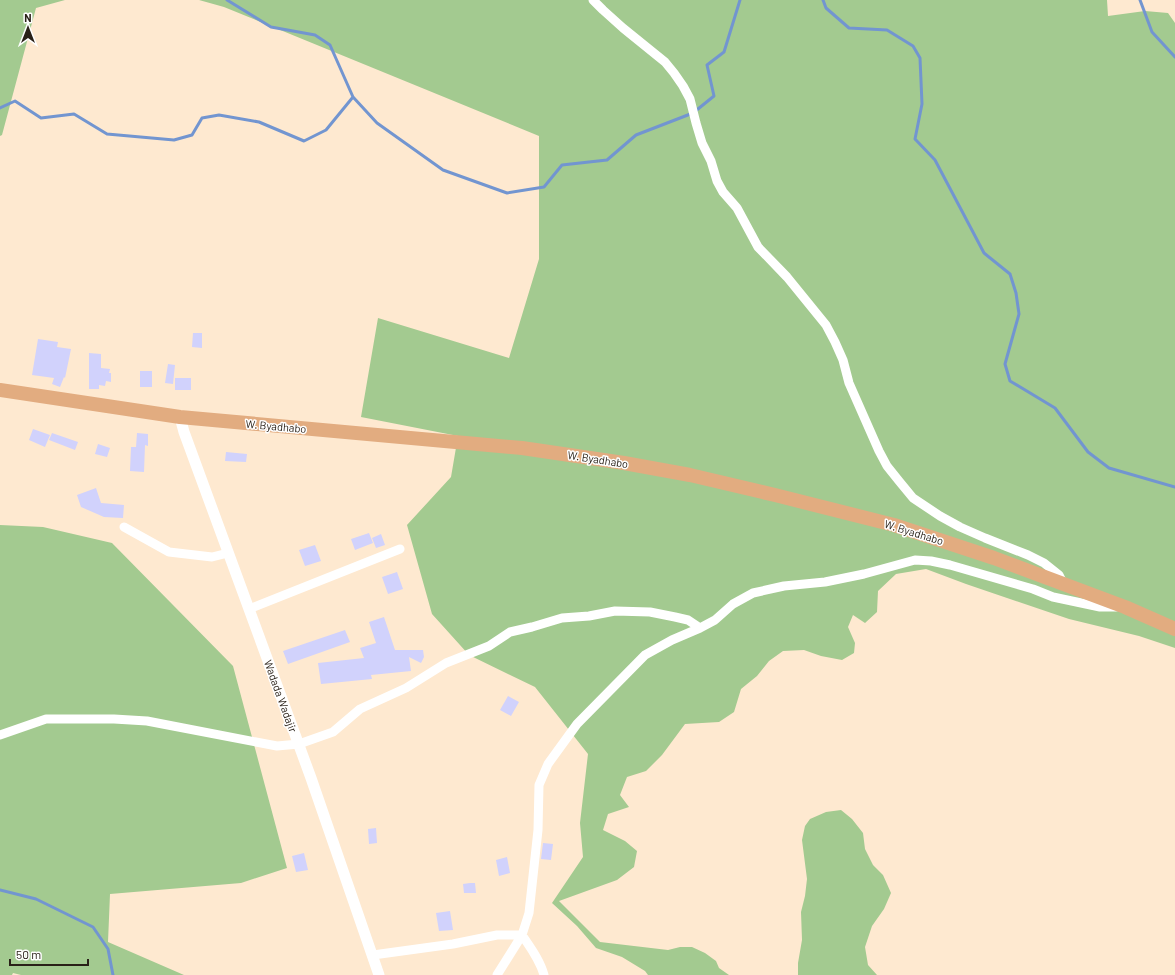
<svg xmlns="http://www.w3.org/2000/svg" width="1175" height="975" viewBox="0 0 1175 975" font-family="Barlow,sans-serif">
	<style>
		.green { fill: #a3ca90 }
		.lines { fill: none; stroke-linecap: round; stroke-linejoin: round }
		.stream { stroke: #7295d0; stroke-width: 3 }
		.building { fill: #d1d2fc }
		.minor { stroke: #fff; stroke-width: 9 }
		.tertiary { stroke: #fff; stroke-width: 11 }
		.primary { stroke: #e2ac80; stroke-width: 14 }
		.labels { text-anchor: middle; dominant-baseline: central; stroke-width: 3; stroke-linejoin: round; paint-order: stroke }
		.street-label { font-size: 11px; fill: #292118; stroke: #fff }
	</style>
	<rect width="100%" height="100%" fill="#fee9d0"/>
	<!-- green -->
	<path class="green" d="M0 0H65L36 8 2 135 0 136Z
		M199 0H1107L1108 16 1145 11 1168 13 1175 23V648L1139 636 1069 619 966 584 926 569 896 574 878 591 877 612 865 623 853 615 848 627 855 643 854 653 842 660 821 656 804 650 783 651 769 661 757 676 741 689 734 712 719 722 685 724 662 755 646 771 627 777 620 795 629 807 608 814 603 830 625 841 637 851 634 867 617 880 559 901 600 942 668 950 680 947H692L705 953 716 961 719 968 729 975H648L645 971 622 957 596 948 577 926 552 903 583 857 580 823 588 754 535 687 469 655 432 614 407 525 451 477 458 436 361 417 378 318 509 358 539 259V136L224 7Z
		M0 525 43 527 112 543 233 666 287 868 241 883 110 894 108 942 184 975H21L13 973 12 975H0Z
		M841 810 852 819 863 833 865 849 873 865 883 875 891 893 884 909 872 926 865 947 868 965 877 975H798V963L802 940 801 912 805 896 807 879 802 840 805 826 810 819 826 812Z"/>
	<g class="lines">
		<!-- stream -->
		<path class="stream" d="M227 0 271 27 315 35 330 45 353 97 377 123 443 170 507 193 544 187 562 165 607 160 636 135 693 113 714 96 707 65 724 52 740 0
			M823 0 826 8 849 28 887 30 913 46 920 58 922 104 915 139 935 160 984 253 1010 274 1016 293 1019 314 1005 364 1010 381 1055 408 1088 452 1109 468 1175 487
			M1140 0 1152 32 1175 57
			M0 108 15 101 41 118 74 114 107 134 174 140 192 135 202 118 219 115 259 122 304 141 326 130 353 97
			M0 890 36 899 93 927 108 949 113 975"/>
	</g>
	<!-- building -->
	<path class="building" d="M193 333H202V348L192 347Z
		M38 339 58 342 57 347 71 349 65 378 64 377 60 387 52 384 54 378 32 375Z
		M89 353 101 354V368L110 369 109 373H111V382L106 381 105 386 99 385V389H89Z
		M168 364 175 365 173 384 165 383Z
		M140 371H152V387H140Z
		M175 378H191V390H175Z
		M33 429 50 435 45 447 29 440Z
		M52 433 78 442 75 450 49 440Z
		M137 433 148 434V446L145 445 144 472 130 471 131 447H136Z
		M98 444 110 448 107 457 95 454Z
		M226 452 247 454 246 462 225 461Z
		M96 488 101 503 124 505 123 518 104 517 81 507 77 495Z
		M369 533 373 543 355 550 351 539Z
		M381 534 385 545 376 548 372 538Z
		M315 545 321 561 305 566 299 550Z
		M397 572 403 589 388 594 382 577Z
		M384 617 395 650H423L424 657 421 663 409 657 411 671 371 675 372 679 321 684 318 663 364 658 360 648 376 643 369 622Z
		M345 630 350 642 288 664 283 651Z
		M508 696 519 702 511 716 500 710Z
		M376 828 377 843 369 844 368 829Z
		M543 843 553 844 551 860 541 859Z
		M304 853 308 870 296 872 292 856Z
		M507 857 510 873 499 876 496 860Z
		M470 883H475L476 893H464L463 884Z
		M450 911 453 930 439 931 436 913Z"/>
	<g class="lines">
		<!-- minor -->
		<path class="minor" d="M593 0 603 10 623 28 665 62 674 73 683 86 690 99 696 123 702 143 711 161 717 181 723 192 737 208 758 247 787 277 826 325 835 342 843 360 849 383 879 451 887 466 899 481 913 498 940 516 960 527 985 538 1028 555 1044 563 1059 575 1063 583
			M124 527 169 552 212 557 228 553
			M249 609 400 549
			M0 735 46 719H114L147 721 277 746 299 744 333 732 360 709 406 688 446 663 489 646 510 632 532 627 562 618 589 616 615 611 650 612 675 617 688 620 700 628
			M373 955 453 944 497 935H522C530 947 540 960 544 975
			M497 975 522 935 529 913 538 830 539 785 548 764 577 724 645 655 672 640 700 628 715 620 733 604 753 593 784 586 825 582 864 574 915 560 931 561 950 565 1033 589 1053 597 1100 607H1116"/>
		<!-- tertiary -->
		<path class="tertiary" d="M180 417 184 432 311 778 379 975"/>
		<!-- primary -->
		<path class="primary" d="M0 390 180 417 522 448 624 463 690 475 775 495 894 525 994 558 1125 607 1175 629"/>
	</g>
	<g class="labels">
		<!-- street labels -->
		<g class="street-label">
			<text transform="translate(276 426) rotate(5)">W. Byadhabo</text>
			<text transform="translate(598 459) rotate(9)">W. Byadhabo</text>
			<text transform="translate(914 532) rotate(17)">W. Byadhabo</text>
			<text transform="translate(281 696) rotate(70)">Wadada Wadajir</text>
		</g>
	</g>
	<!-- north arrow -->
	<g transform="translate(28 28)" stroke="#ffffff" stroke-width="3" paint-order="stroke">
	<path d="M0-3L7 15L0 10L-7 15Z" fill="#292118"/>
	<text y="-6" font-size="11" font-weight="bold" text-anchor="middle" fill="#292118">N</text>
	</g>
	<!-- scale -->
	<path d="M10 959v6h78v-6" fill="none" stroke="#292118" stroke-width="2"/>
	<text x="16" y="959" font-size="12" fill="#292118" stroke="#ffffff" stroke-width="3" paint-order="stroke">50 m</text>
</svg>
